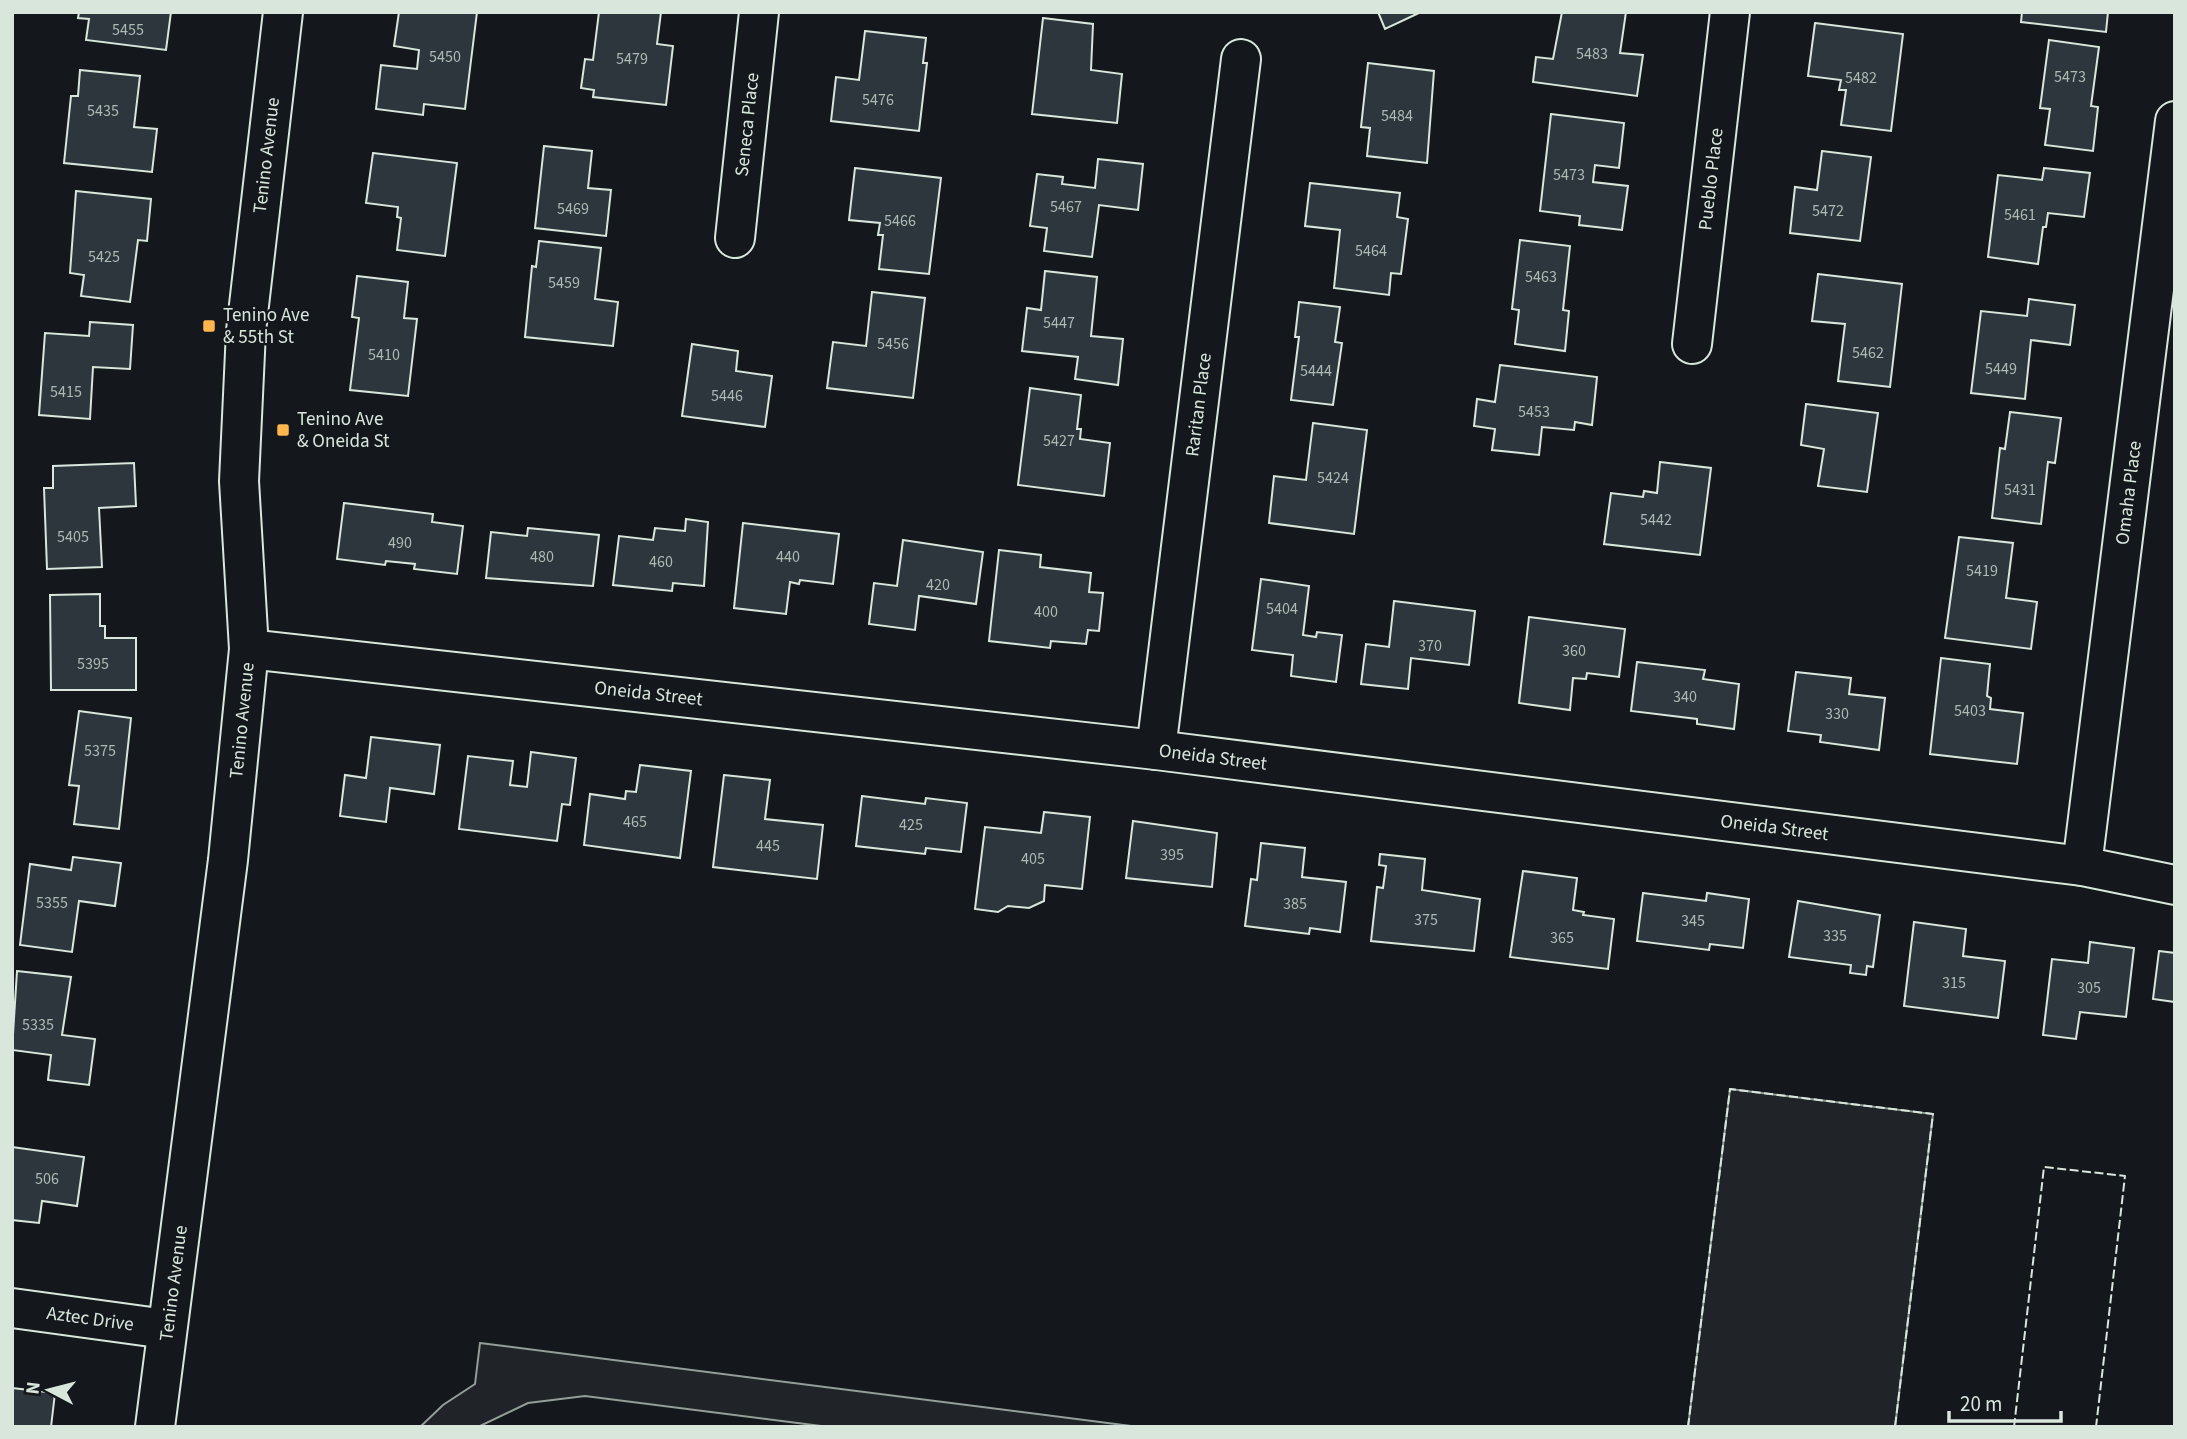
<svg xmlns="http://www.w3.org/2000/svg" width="2187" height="1439" viewBox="0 0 2187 1439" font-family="'Source Sans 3',sans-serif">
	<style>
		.green { fill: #202428; stroke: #939e99; stroke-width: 2 }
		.building { fill: #2c363c; stroke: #d8e6dc; stroke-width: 2 }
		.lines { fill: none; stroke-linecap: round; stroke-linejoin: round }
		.minor-casing { stroke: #d8e6dc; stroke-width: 42 }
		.minor { stroke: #14181c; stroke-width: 38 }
		.fence { stroke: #d8e6dc; stroke-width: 2; stroke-dasharray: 9 3.5; stroke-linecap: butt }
		.poi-dot { fill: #ffb74d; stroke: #14181c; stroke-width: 2.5 }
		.labels { text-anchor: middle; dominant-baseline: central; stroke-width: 5; stroke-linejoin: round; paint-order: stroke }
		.number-label { font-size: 16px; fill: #adbab4 }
		.street-label { font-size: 19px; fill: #d8e6dc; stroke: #14181c }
		.poi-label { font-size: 19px; fill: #d8e6dc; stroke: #14181c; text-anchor: start }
	</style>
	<rect width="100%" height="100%" fill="#14181c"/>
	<!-- green -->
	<path class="green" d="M1730 1089 1933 1114 1895 1427H1688Z
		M480 1343 1139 1427H829L585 1396 528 1403 478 1427H420L443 1405 475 1384Z"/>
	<!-- building -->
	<path class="building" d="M79 12H171L166 50 86 40 89 19 78 18Z
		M399 12H477L465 109 424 104 423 115 376 109 381 65 417 69 419 50 394 46Z
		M599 12H661L657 44 673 46 666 105 593 97 594 90 581 88 585 59 593 60Z
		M1378 12H1421L1385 29Z
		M1562 12H1626L1620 53 1643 55 1637 96 1533 82 1536 57 1553 59Z
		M2022 12H2108L2106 32 2021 22Z
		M1043 18 1093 24 1091 70 1122 74 1117 123 1032 114Z
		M1815 23 1903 34 1891 131 1841 125 1846 90H1839L1841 80 1808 76Z
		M865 31 926 38 923 63H927L919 131 831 121 836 77 859 80Z
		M2049 40 2099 47 2091 106 2098 107 2093 151 2045 145 2050 109 2040 108Z
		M1368 63 1434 71 1427 163 1367 156 1370 128 1361 127Z
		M80 70 140 76 134 127 157 129 152 172 64 163 71 96H78Z
		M1551 114 1624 123 1619 168 1595 165 1593 182 1628 186 1622 230 1579 225 1580 216 1540 211Z
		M544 146 592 151 588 188 611 190 606 236 535 228Z
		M1822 151 1871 157 1860 241 1790 233 1795 187 1817 190Z
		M373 153 457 163 445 256 397 250 401 218 397 217 398 207 366 203Z
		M1098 159 1143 164 1138 210 1099 205 1092 257 1044 251 1047 228 1030 226 1037 174 1063 177 1062 184 1095 188Z
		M855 168 941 178 929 274 879 269 883 235H878L880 223 849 220Z
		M2044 168 2090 173 2084 217 2048 213 2046 227H2043L2038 264 1988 257 1998 175 2042 180Z
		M1310 183 1400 193 1397 217 1408 219 1401 274 1391 273 1389 295 1334 288 1340 230 1305 226Z
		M76 191 151 199 147 241 138 240 130 302 81 296 84 275 70 273Z
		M1520 240 1570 246 1563 310 1569 311 1565 351 1515 344 1519 310 1512 309Z
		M539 241 601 248 595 299 618 302 613 346 525 337 532 266 536 267Z
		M1045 271 1097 277 1091 336 1123 339 1118 385 1075 379 1078 357 1022 351 1027 308 1041 310Z
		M1818 274 1902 284 1890 387 1838 381 1845 324 1812 321Z
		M357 276 408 282 404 318 417 319 408 396 350 390 359 318 352 317Z
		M872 292 925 298 913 398 827 388 833 342 866 346Z
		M2029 299 2075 305 2070 345 2031 340 2025 399 1971 393 1981 311 2027 316Z
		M1299 302 1340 307 1335 342 1342 343 1333 405 1291 400 1299 337H1295Z
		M90 322 133 325 130 369 93 367 90 419 39 415 45 333 89 336Z
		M692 344 738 351 736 371 772 376 765 427 682 416Z
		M1500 365 1597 377 1592 425 1575 422 1574 430 1542 427 1539 455 1492 450 1495 429 1474 426 1477 399 1495 402Z
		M1030 388 1081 395 1077 429H1081L1080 439 1110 443 1104 496 1018 485Z
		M1806 404 1878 413 1867 492 1818 486 1824 449 1801 445Z
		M2010 412 2061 418 2055 463 2048 462 2041 524 1992 518 2000 448 2005 449Z
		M1313 423 1367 430 1354 534 1269 523 1274 476 1306 480Z
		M1660 462 1711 468 1700 555 1604 544 1611 493 1643 497 1644 491 1657 493Z
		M134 463 136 506 99 508 102 567 47 569 44 488H53V466Z
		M344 503 433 514 432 522 463 526 457 574 414 569 415 564 386 561 385 565 337 559Z
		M686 519 708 522 704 586 673 583 672 591 613 585 619 536 653 540 655 528 685 531Z
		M743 523 839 534 833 584 800 580 799 584 790 582 786 614 734 608Z
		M528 528 599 535 593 586 486 578 491 532 527 536Z
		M1959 537 2013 543 2006 598 2037 602 2031 649 1945 638Z
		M903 540 983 552 976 604 919 596 915 630 869 624 874 583 897 586Z
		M999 550 1041 555 1040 567 1091 573 1089 592 1103 593 1099 631 1088 630 1086 644 1051 641 1050 648 989 641Z
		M1261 579 1309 586 1303 635 1316 637 1317 632 1342 635 1336 682 1291 676 1293 655 1252 650Z
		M100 594V626H105V638H136V690H51L50 595Z
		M1394 601 1475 611 1469 665 1411 658 1408 689 1361 684 1366 644 1389 647Z
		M1529 617 1625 629 1619 677 1587 673 1586 679 1573 678 1570 710 1519 703Z
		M1941 658 1990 664 1987 696 1991 698 1990 709 2023 713 2017 764 1930 754Z
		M1637 662 1705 670 1703 679 1739 684 1734 729 1697 724V719L1631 711Z
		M1796 672 1851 678 1849 694 1885 698 1879 750 1820 742 1821 735 1788 731Z
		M79 711 131 718 119 829 74 824 79 786 69 785Z
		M371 737 440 745 434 794 390 788 386 822 340 816 345 775 366 778Z
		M531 752 576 758 570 805 562 804 557 841 459 829 468 756 513 761 510 785 527 787Z
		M640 765 691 771 680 858 584 845 590 794 625 799 626 791 636 792Z
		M724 775 770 780 765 819 823 825 817 879 713 867Z
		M862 796 925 804 926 798 967 803 961 852 926 848 925 854 856 846Z
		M1044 812 1090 817 1082 889 1045 885 1044 901 1029 908 1008 906 998 912 975 909 985 827 1041 833Z
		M1133 821 1217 833 1212 887 1126 878Z
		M1261 843 1305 848 1302 877 1346 882 1340 932 1310 928 1309 934 1245 926 1251 879 1257 880Z
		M1380 854 1425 859 1422 890 1480 899 1474 951 1371 941 1377 887 1383 888 1386 866 1379 865Z
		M73 857 121 863 115 906 79 901 72 952 20 945 30 864 71 870Z
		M1523 871 1577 878 1573 910 1584 912 1583 915 1614 919 1608 969 1510 957Z
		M1643 893 1706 901 1707 893 1749 899 1743 948 1710 944 1709 950 1637 941Z
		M1798 901 1880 915 1873 967 1867 966 1866 975 1850 973 1851 965 1789 957Z
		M1914 922 1966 929 1963 956 2005 961 1998 1018 1904 1006Z
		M2090 942 2134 948 2126 1017 2080 1012 2076 1039 2043 1035 2052 959 2088 963Z
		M2159 951 2175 953V1002L2153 999Z
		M17 971 71 977 62 1035 95 1039 89 1085 48 1080 51 1055 12 1050Z
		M12 1147 84 1157 77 1206 42 1201 39 1223 12 1220Z
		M12 1388 55 1393 51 1427H12Z"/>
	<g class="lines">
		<!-- minor casing -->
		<g class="minor-casing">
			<g id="minor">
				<path id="s1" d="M735 238 759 12"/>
				<path id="s2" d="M1692 344 1730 12"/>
				<path id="s3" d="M249 649 1156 750 2082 866 2175 885"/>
				<path id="s4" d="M1156 750 1241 59"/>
				<path id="s5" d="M2082 866 2175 121"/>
				<path id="s6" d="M12 1308 166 1329"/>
				<path id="s7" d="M155 1427 228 860 249 649 239 481 246 331 283 12"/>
			</g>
		</g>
		<!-- minor -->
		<use href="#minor" class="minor"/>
		<!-- fence -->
		<path class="fence" d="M1688 1427 1730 1089 1933 1114 1895 1427
			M2014 1427 2044 1167 2125 1176 2096 1427"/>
	</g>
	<!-- markers -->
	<g class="poi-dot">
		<rect x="202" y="319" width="14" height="14" rx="3.5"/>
		<rect x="276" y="423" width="14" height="14" rx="3.5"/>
	</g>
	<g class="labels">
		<!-- number labels -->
		<g class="number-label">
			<text x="128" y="30">5455</text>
			<text x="1592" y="54">5483</text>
			<text x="445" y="57">5450</text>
			<text x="632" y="59">5479</text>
			<text x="2070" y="77">5473</text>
			<text x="1861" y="78">5482</text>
			<text x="878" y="100">5476</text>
			<text x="103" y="111">5435</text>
			<text x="1397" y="116">5484</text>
			<text x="1569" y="175">5473</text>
			<text x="1066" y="207">5467</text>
			<text x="573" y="209">5469</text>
			<text x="1828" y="211">5472</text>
			<text x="2020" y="215">5461</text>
			<text x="900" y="221">5466</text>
			<text x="1371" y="251">5464</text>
			<text x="104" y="257">5425</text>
			<text x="1541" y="277">5463</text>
			<text x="564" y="283">5459</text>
			<text x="1059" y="323">5447</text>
			<text x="893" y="344">5456</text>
			<text x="1868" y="353">5462</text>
			<text x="384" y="355">5410</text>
			<text x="2001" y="369">5449</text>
			<text x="1316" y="371">5444</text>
			<text x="66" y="392">5415</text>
			<text x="727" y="396">5446</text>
			<text x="1534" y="412">5453</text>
			<text x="1059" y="441">5427</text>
			<text x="1333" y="478">5424</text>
			<text x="2020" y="490">5431</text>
			<text x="1656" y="520">5442</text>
			<text x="73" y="537">5405</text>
			<text x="400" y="543">490</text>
			<text x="542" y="557">480</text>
			<text x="788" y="557">440</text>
			<text x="661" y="562">460</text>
			<text x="1982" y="571">5419</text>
			<text x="938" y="585">420</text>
			<text x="1282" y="609">5404</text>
			<text x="1046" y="612">400</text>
			<text x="1430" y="646">370</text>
			<text x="1574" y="651">360</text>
			<text x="93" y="664">5395</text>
			<text x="1685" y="697">340</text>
			<text x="1970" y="711">5403</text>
			<text x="1837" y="714">330</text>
			<text x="100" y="751">5375</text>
			<text x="635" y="822">465</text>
			<text x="911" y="825">425</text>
			<text x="768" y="846">445</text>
			<text x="1172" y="855">395</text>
			<text x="1033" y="859">405</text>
			<text x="52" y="903">5355</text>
			<text x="1295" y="904">385</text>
			<text x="1426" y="920">375</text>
			<text x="1693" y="921">345</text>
			<text x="1835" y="936">335</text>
			<text x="1562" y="938">365</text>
			<text x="1954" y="983">315</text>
			<text x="2089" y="988">305</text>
			<text x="38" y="1025">5335</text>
			<text x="47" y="1179">506</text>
		</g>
		<!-- street labels -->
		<g class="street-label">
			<text stroke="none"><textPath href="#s1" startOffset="114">Seneca Place</textPath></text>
			<text stroke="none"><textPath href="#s7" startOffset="1279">Tenino Avenue</textPath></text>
			<text stroke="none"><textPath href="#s2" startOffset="166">Pueblo Place</textPath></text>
			<text stroke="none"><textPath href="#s4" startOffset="348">Raritan Place</textPath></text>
			<text stroke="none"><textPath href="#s5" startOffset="376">Omaha Place</textPath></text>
			<text stroke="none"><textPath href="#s3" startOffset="402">Oneida Street</textPath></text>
			<text stroke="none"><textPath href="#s7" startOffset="712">Tenino Avenue</textPath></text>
			<text stroke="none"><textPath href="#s3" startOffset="970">Oneida Street</textPath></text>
			<text stroke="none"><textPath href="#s3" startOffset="1536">Oneida Street</textPath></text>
			<text stroke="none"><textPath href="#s7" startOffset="145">Tenino Avenue</textPath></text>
			<text stroke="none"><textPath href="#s6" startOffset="79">Aztec Drive</textPath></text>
		</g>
		<!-- poi labels -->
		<g class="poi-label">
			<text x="223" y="315">Tenino Ave<tspan x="223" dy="22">&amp; 55th St</tspan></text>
			<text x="297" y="419">Tenino Ave<tspan x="297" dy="22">&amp; Oneida St</tspan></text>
		</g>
	</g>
	<!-- border -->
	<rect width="2187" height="1439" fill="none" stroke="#d8e6dc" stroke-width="28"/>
	<!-- north arrow -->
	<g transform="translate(49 1390) rotate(277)" stroke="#14181c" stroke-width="5" paint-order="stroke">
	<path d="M0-5L12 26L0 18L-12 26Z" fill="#d8e6dc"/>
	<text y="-10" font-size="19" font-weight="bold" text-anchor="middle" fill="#d8e6dc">N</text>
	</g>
	<!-- scale -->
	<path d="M1949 1411v10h112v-10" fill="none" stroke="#d8e6dc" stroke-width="3.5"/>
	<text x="1960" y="1411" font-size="21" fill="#d8e6dc" stroke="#14181c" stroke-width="5" paint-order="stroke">20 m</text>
</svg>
